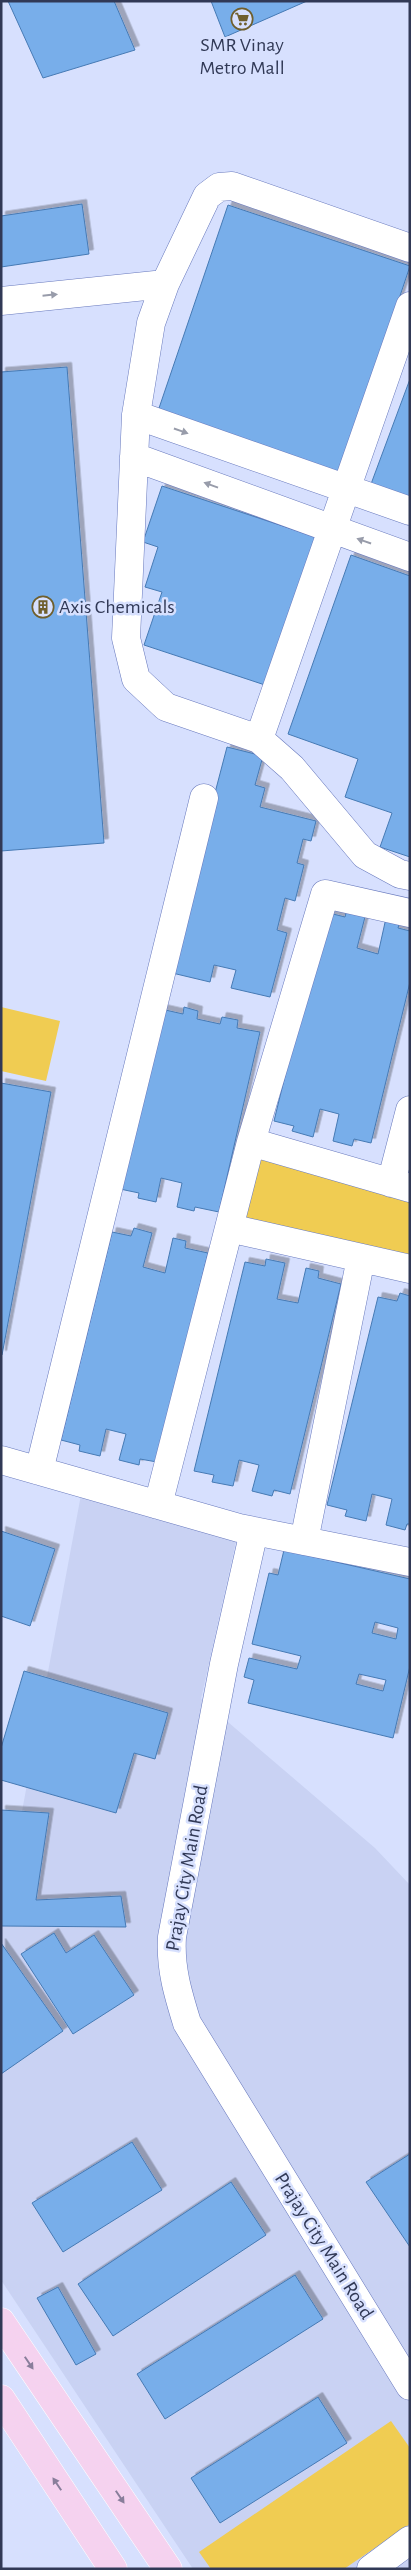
<svg xmlns="http://www.w3.org/2000/svg" width="411" height="2570" viewBox="0 0 411 2570" font-family="'Alegreya Sans',sans-serif">
	<style>
		.built { fill: #c9d2f3 }
		.green { fill: #f0cc52 }
		.building { fill: #78aeea; stroke: #467ab4; fill-rule: evenodd; filter: url(#shadow) }
		.lines { fill: none; stroke-linecap: round; stroke-linejoin: round }
		.minor-casing { stroke: #6879bd; stroke-width: 29 }
		.primary-casing { stroke: #fff; stroke-width: 29 }
		.minor { stroke: #fff; stroke-width: 28 }
		.primary { stroke: #f5d2ef; stroke-width: 28 }
		.oneway { fill: #989caa }
		.oneway2 { fill: #897e9b }
		.labels { text-anchor: middle; dominant-baseline: central; stroke-width: 5; stroke-linejoin: round; paint-order: stroke }
		.poi-label { font-size: 20px; fill: #313956; stroke: #d7e0fe }
		.street-label { font-size: 20px; fill: #313956; stroke: #d7e0fe }
	</style>
	<defs>
		<filter id="shadow"><feDropShadow dx="4.5" dy="-4.5" stdDeviation="0" flood-color="#0004"/></filter>
	</defs>
	<rect width="100%" height="100%" fill="#d7e0fe"/>
	<!-- built -->
	<path class="built" d="M83 1484 239 1528 201 1699 375 1848 410 1885V2569H193L1 2280V1924Z"/>
	<!-- green -->
	<path class="green" d="M1 1007 60 1021 46 1081 1 1071Z
		M251 1142 410 1188V1269L229 1228Z
		M391 2421 410 2448V2524L344 2569H211L199 2552Z"/>
	<!-- building -->
	<path class="building" d="M8 1H114L135 50 43 78Z
		M211 1H307L225 37Z
		M82 204 89 254 1 267V216Z
		M228 205 410 266 340 475 157 414Z
		M67 367 104 843 1 851V372Z
		M410 379V499L371 484Z
		M162 486 319 538 268 686 144 645 162 592 145 587 158 547 143 542Z
		M351 555 410 576V857L380 847 392 813 345 797 358 759 288 734Z
		M227 747 263 756 255 785 265 788 260 807 316 821 311 841 303 839 297 863 304 865 295 901 285 898 277 930 287 933 270 997 231 988 236 970 214 965 210 982 168 972Z
		M347 909 366 913 357 948 378 954 386 918 400 921 398 928 410 931V982L371 1143 354 1139 352 1146 333 1141 339 1114 320 1109 313 1137 292 1131 294 1126 274 1121 325 912 345 917Z
		M184 1007 198 1011 197 1019 220 1024 222 1017 238 1020 237 1028 260 1032 219 1212 195 1207 194 1211 177 1207 182 1183 161 1178 156 1202 138 1198 139 1193 120 1189 161 1009 183 1014Z
		M1 1083 51 1092 2 1355H1Z
		M134 1228 152 1233 143 1267 165 1273 173 1238 186 1241 185 1248 208 1253 157 1462 140 1459 139 1465 119 1460 126 1434 106 1429 100 1456 79 1451 80 1445 61 1440 112 1232 131 1236Z
		M266 1259 285 1263 277 1299 298 1303 306 1268 319 1271 318 1278 341 1284 290 1494 274 1490 272 1496 252 1491 259 1465 239 1460 233 1486 212 1482 214 1475 194 1471 245 1262 265 1266Z
		M400 1293 410 1296V1524H407L405 1530 386 1525 392 1499 372 1494 366 1521 345 1516 347 1510 327 1505 378 1297 397 1301Z
		M1 1531 55 1549 30 1626 1 1616Z
		M284 1550 410 1579V1666L393 1738 248 1703 254 1680 244 1677 249 1658 297 1669 301 1656 252 1644 269 1573 278 1575ZM375 1622 398 1628 396 1639 372 1633ZM359 1674 386 1680 383 1691 356 1684Z
		M24 1671 168 1713 155 1759 134 1753 116 1813 1 1780V1748Z
		M1 1810 49 1813 36 1900 121 1896 126 1927 1 1926Z
		M54 1933 66 1953 94 1935 134 1995 73 2034 21 1954Z
		M1 1943 63 2031 1 2074Z
		M132 2142 162 2190 63 2252 32 2203Z
		M410 2154V2247L366 2182Z
		M231 2182 266 2235 113 2336 78 2284Z
		M295 2275 323 2319 165 2419 137 2374Z
		M58 2287 96 2354 76 2365 37 2298Z
		M318 2397 347 2443 220 2523 191 2478Z"/>
	<g class="lines">
		<!-- minor casing -->
		<g class="minor-casing">
			<path id="minor" d="M410 248 232 186 219 187 207 196 165 284 151 323 136 415 126 638 136 679 166 707 259 739 292 768 365 855 400 874 410 876
				M1 301 165 284
				M136 415 410 511
				M134 457 410 557
				M259 739 410 306
				M251 1142 410 1188
				M391 1183 410 1110
				M229 1228 410 1269
				M1 1460 239 1528 410 1562
				M39 1471 204 798
				M158 1505 251 1142 325 894 410 913
				M254 1531 224 1664 172 1937C170 1968 178 1994 187 2023L410 2386
				M304 1541 361 1258
				M371 2569 410 2540"/>
		</g>
		<!-- primary casing -->
		<g class="primary-casing">
			<path id="primary" d="M1 2322 168 2569
				M1 2399 113 2569"/>
		</g>
		<!-- minor -->
		<use href="#minor" class="minor"/>
		<!-- primary -->
		<use href="#primary" class="primary"/>
	</g>
	<!-- one-way arrows -->
	<defs><path id="oneway-solid" d="M-6-.8H1V-3.2L6.5 0L1 3.2V.8H-6Z" transform="scale(1.25)"/></defs>
	<g class="oneway">
		<use href="#oneway-solid" transform="translate(50 295) rotate(-6)"/>
		<use href="#oneway-solid" transform="translate(181 431) rotate(19)"/>
		<use href="#oneway-solid" transform="translate(211 485) rotate(-160)"/>
		<use href="#oneway-solid" transform="translate(364 541) rotate(-161)"/>
	</g>
	<g class="oneway2">
		<use href="#oneway-solid" transform="translate(29 2363) rotate(56)"/>
		<use href="#oneway-solid" transform="translate(57 2484) rotate(-124)"/>
		<use href="#oneway-solid" transform="translate(120 2497) rotate(56)"/>
	</g>
	<!-- icons -->
	<defs>
		<g id="supermarket-ring" transform="scale(1.125)"><circle r="9.5" fill="#d7e0fe" stroke="#6f5f2d" stroke-width="1.5"/><path d="M-6-5.5h2.5l.6 2H6L4.5 2H-2.5L-4.4-4H-6ZM-1.5 3.2a1.3 1.3 0 1 0 .1 0ZM3 3.2a1.3 1.3 0 1 0 .1 0Z" fill="#6f5f2d"/></g>
		<g id="building-ring" transform="scale(1.125)"><circle r="9.5" fill="#d7e0fe" stroke="#6f5f2d" stroke-width="1.5"/><path d="M-4-6H4V6H1V3H-1V6H-4ZM-2.5-4.3h1.7v1.8h-1.7ZM.8-4.3h1.7v1.8H.8ZM-2.5-1h1.7V.8h-1.7ZM.8-1h1.7V.8H.8Z" fill="#6f5f2d"/></g>
	</defs>
	<g fill-rule="evenodd">
		<use href="#supermarket-ring" x="242" y="19"/>
		<use href="#building-ring" x="43" y="607"/>
	</g>
	<g class="labels">
		<!-- poi labels -->
		<g class="poi-label">
			<text x="242" y="45">SMR Vinay<tspan x="242" dy="23">Metro Mall</tspan></text>
			<text x="59" y="607" text-anchor="start">Axis Chemicals</text>
		</g>
		<!-- street labels -->
		<g class="street-label">
			<text transform="translate(187 1868) rotate(-80)">Prajay City Main Road</text>
			<text transform="translate(324 2246) rotate(58)">Prajay City Main Road</text>
		</g>
	</g>
	<!-- border -->
	<rect width="411" height="2570" fill="none" stroke="#313956" stroke-width="5"/>
</svg>
